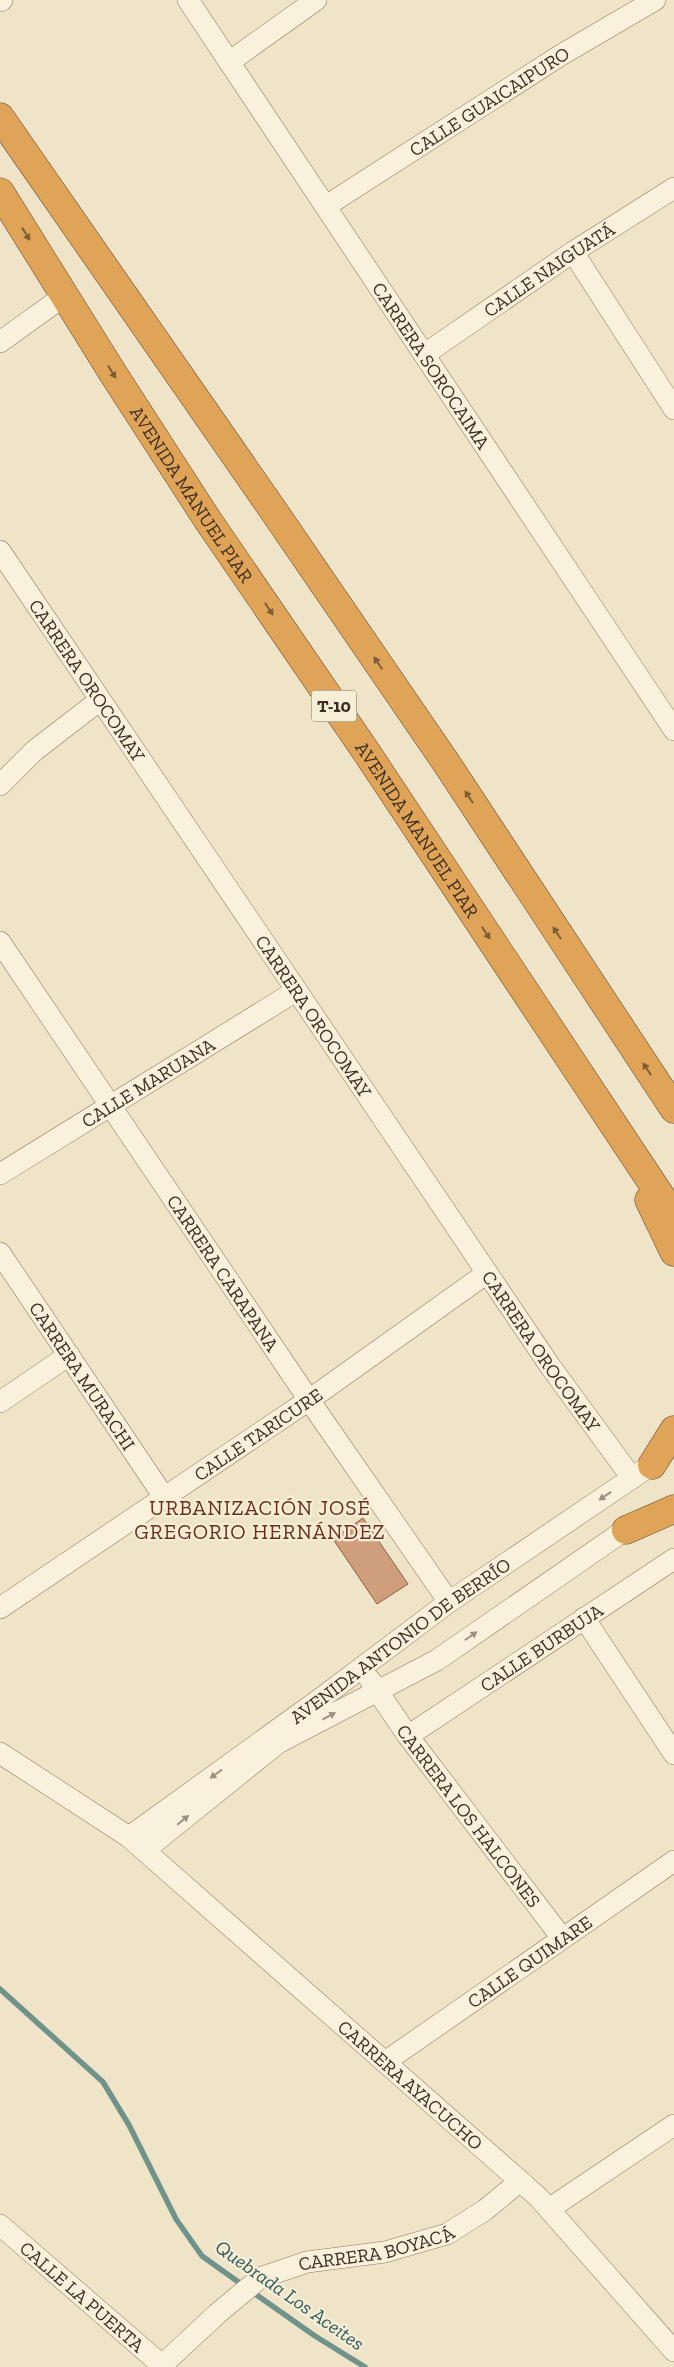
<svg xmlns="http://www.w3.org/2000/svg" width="674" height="2367" viewBox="0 0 674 2367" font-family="'Zilla Slab',serif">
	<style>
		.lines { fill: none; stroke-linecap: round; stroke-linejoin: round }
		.stream { stroke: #6f938a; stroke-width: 5.5 }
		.building { fill: #cf9f7d; stroke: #8d5f41 }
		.street-casing { stroke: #8d765c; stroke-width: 22 }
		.highway-casing { stroke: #5b4430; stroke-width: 29 }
		.street { stroke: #faf1dc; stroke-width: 21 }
		.highway { stroke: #e0a458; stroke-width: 28 }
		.oneway { fill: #7e5d36 }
		.oneway2 { fill: #9c907e }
		.labels { text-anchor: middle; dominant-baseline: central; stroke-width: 4.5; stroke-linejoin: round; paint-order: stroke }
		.shield { fill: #f7eed8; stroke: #756857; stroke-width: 1 }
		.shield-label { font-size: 18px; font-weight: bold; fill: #3d2e20 }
		.street-label { font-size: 19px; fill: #3d2e20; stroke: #f7eed8 }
		.water-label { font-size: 20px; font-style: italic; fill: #2f5d5a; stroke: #f7eed8 }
		.quarter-label { font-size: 21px; letter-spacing: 1px; fill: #6b2e1e; stroke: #f7eed8 }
	</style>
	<rect width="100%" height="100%" fill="#f0e4c8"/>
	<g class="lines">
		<!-- stream -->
		<path class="stream" d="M0 1989 103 2082 129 2125 176 2219 202 2256 244 2286
			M251 2291 315 2336 365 2367"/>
	</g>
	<!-- building -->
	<path class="building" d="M363 1518 408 1584 377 1604 333 1539Z"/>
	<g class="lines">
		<!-- street casing -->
		<g class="street-casing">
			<g id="street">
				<path id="s1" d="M188 0 674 730"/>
				<path d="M0 1 2 0"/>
				<path d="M229 62 316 0"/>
				<path id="s2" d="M326 206 561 55 655 0"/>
				<path d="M573 252 674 409"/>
				<path d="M0 342 64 296"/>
				<path id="s3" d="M425 354 573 252 674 188"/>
				<path id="s4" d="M0 551 550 1366 632 1478"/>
				<path d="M0 785 34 751 100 700"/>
				<path id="s5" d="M0 942 309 1400 449 1602"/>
				<path id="s6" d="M0 1174 296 991"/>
				<path id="s7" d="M0 1253 164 1497"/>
				<path d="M0 1402 69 1355"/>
				<path id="s8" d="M0 1608 309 1400 487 1273"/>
				<path d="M584 1618 674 1754"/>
				<path id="s9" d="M370 1680 408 1736 562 1938"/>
				<path id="s10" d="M408 1736 674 1559"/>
				<path id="s11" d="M0 1753 129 1837 520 2181 539 2198 674 2351"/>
				<path id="s12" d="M129 1837 320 1699 449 1602 644 1470"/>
				<path d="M145 1850 278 1743 437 1660 638 1521"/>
				<path id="s13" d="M385 2062 674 1861"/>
				<path d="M549 2209 674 2125"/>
				<path id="s14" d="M0 2225 164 2367"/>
				<path id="s15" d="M160 2367 217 2314 260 2278 307 2262 385 2252 447 2234 485 2210 520 2181"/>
			</g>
		</g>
		<!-- highway casing -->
		<g class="highway-casing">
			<g id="highway">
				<path d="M0 117 273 510 447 764 674 1109"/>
				<path id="s16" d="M0 192 114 375 207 519 367 753 674 1216"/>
				<path d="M649 1200 674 1252"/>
				<path d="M652 1465 674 1430"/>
				<path d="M626 1530 674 1509"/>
			</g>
		</g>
		<!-- street -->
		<use href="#street" class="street"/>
		<!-- highway -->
		<use href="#highway" class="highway"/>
	</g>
	<!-- one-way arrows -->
	<defs><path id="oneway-solid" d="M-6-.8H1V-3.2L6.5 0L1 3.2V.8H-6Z" transform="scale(1.25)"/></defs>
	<g class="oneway">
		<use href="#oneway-solid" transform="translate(26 234) rotate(58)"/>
		<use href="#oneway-solid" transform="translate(112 372) rotate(58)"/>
		<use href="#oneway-solid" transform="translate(269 609) rotate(56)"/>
		<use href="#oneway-solid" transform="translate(378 663) rotate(-124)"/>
		<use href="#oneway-solid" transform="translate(469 797) rotate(-123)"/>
		<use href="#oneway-solid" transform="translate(486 933) rotate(57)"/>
		<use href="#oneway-solid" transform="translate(557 933) rotate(-123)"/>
		<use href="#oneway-solid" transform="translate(647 1069) rotate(-124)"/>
	</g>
	<g class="oneway2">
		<use href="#oneway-solid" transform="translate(605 1496) rotate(146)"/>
		<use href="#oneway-solid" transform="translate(471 1636) rotate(-35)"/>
		<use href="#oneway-solid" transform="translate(329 1716) rotate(-28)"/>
		<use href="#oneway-solid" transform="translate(216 1774) rotate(144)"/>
		<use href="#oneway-solid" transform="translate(183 1820) rotate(-39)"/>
	</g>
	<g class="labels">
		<!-- shield labels -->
		<rect class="shield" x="311.5" y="690.5" width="45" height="31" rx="4"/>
		<g class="shield-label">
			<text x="334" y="706">T-10</text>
		</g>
		<!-- street labels -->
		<g class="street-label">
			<text stroke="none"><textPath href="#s2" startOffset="194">CALLE GUAICAIPURO</textPath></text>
			<text stroke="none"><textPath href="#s3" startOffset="150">CALLE NAIGUATÁ</textPath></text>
			<text stroke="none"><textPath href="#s1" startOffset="439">CARRERA SOROCAIMA</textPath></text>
			<text stroke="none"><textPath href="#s16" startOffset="358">AVENIDA MANUEL PIAR</textPath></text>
			<text stroke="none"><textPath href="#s4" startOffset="156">CARRERA OROCOMAY</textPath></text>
			<text stroke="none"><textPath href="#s16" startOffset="762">AVENIDA MANUEL PIAR</textPath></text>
			<text stroke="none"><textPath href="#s4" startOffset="561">CARRERA OROCOMAY</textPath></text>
			<text stroke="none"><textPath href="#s6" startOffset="174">CALLE MARUANA</textPath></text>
			<text stroke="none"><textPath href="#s5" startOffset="399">CARRERA CARAPANA</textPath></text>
			<text stroke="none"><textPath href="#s4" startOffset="966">CARRERA OROCOMAY</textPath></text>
			<text stroke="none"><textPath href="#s7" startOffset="148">CARRERA MURACHI</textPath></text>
			<text stroke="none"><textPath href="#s8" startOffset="311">CALLE TARICURE</textPath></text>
			<text stroke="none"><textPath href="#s12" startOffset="335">AVENIDA ANTONIO DE BERRÍO</textPath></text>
			<text stroke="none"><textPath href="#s10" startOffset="160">CALLE BURBUJA</textPath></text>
			<text stroke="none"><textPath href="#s9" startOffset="168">CARRERA LOS HALCONES</textPath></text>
			<text stroke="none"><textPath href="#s13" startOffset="176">CALLE QUIMARE</textPath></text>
			<text stroke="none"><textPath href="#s11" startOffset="529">CARRERA AYACUCHO</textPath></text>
			<text stroke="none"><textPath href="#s15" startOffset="254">CARRERA BOYACÁ</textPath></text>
			<text stroke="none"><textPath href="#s14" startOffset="109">CALLE LA PUERTA</textPath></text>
		</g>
		<!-- water labels -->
		<g class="water-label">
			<text transform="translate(290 2295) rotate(35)">Quebrada Los Aceites</text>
		</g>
		<!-- quarter labels -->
		<g class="quarter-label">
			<text x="260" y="1507">URBANIZACIÓN JOSÉ<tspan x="260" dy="24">GREGORIO HERNÁNDEZ</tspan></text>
		</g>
	</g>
</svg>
